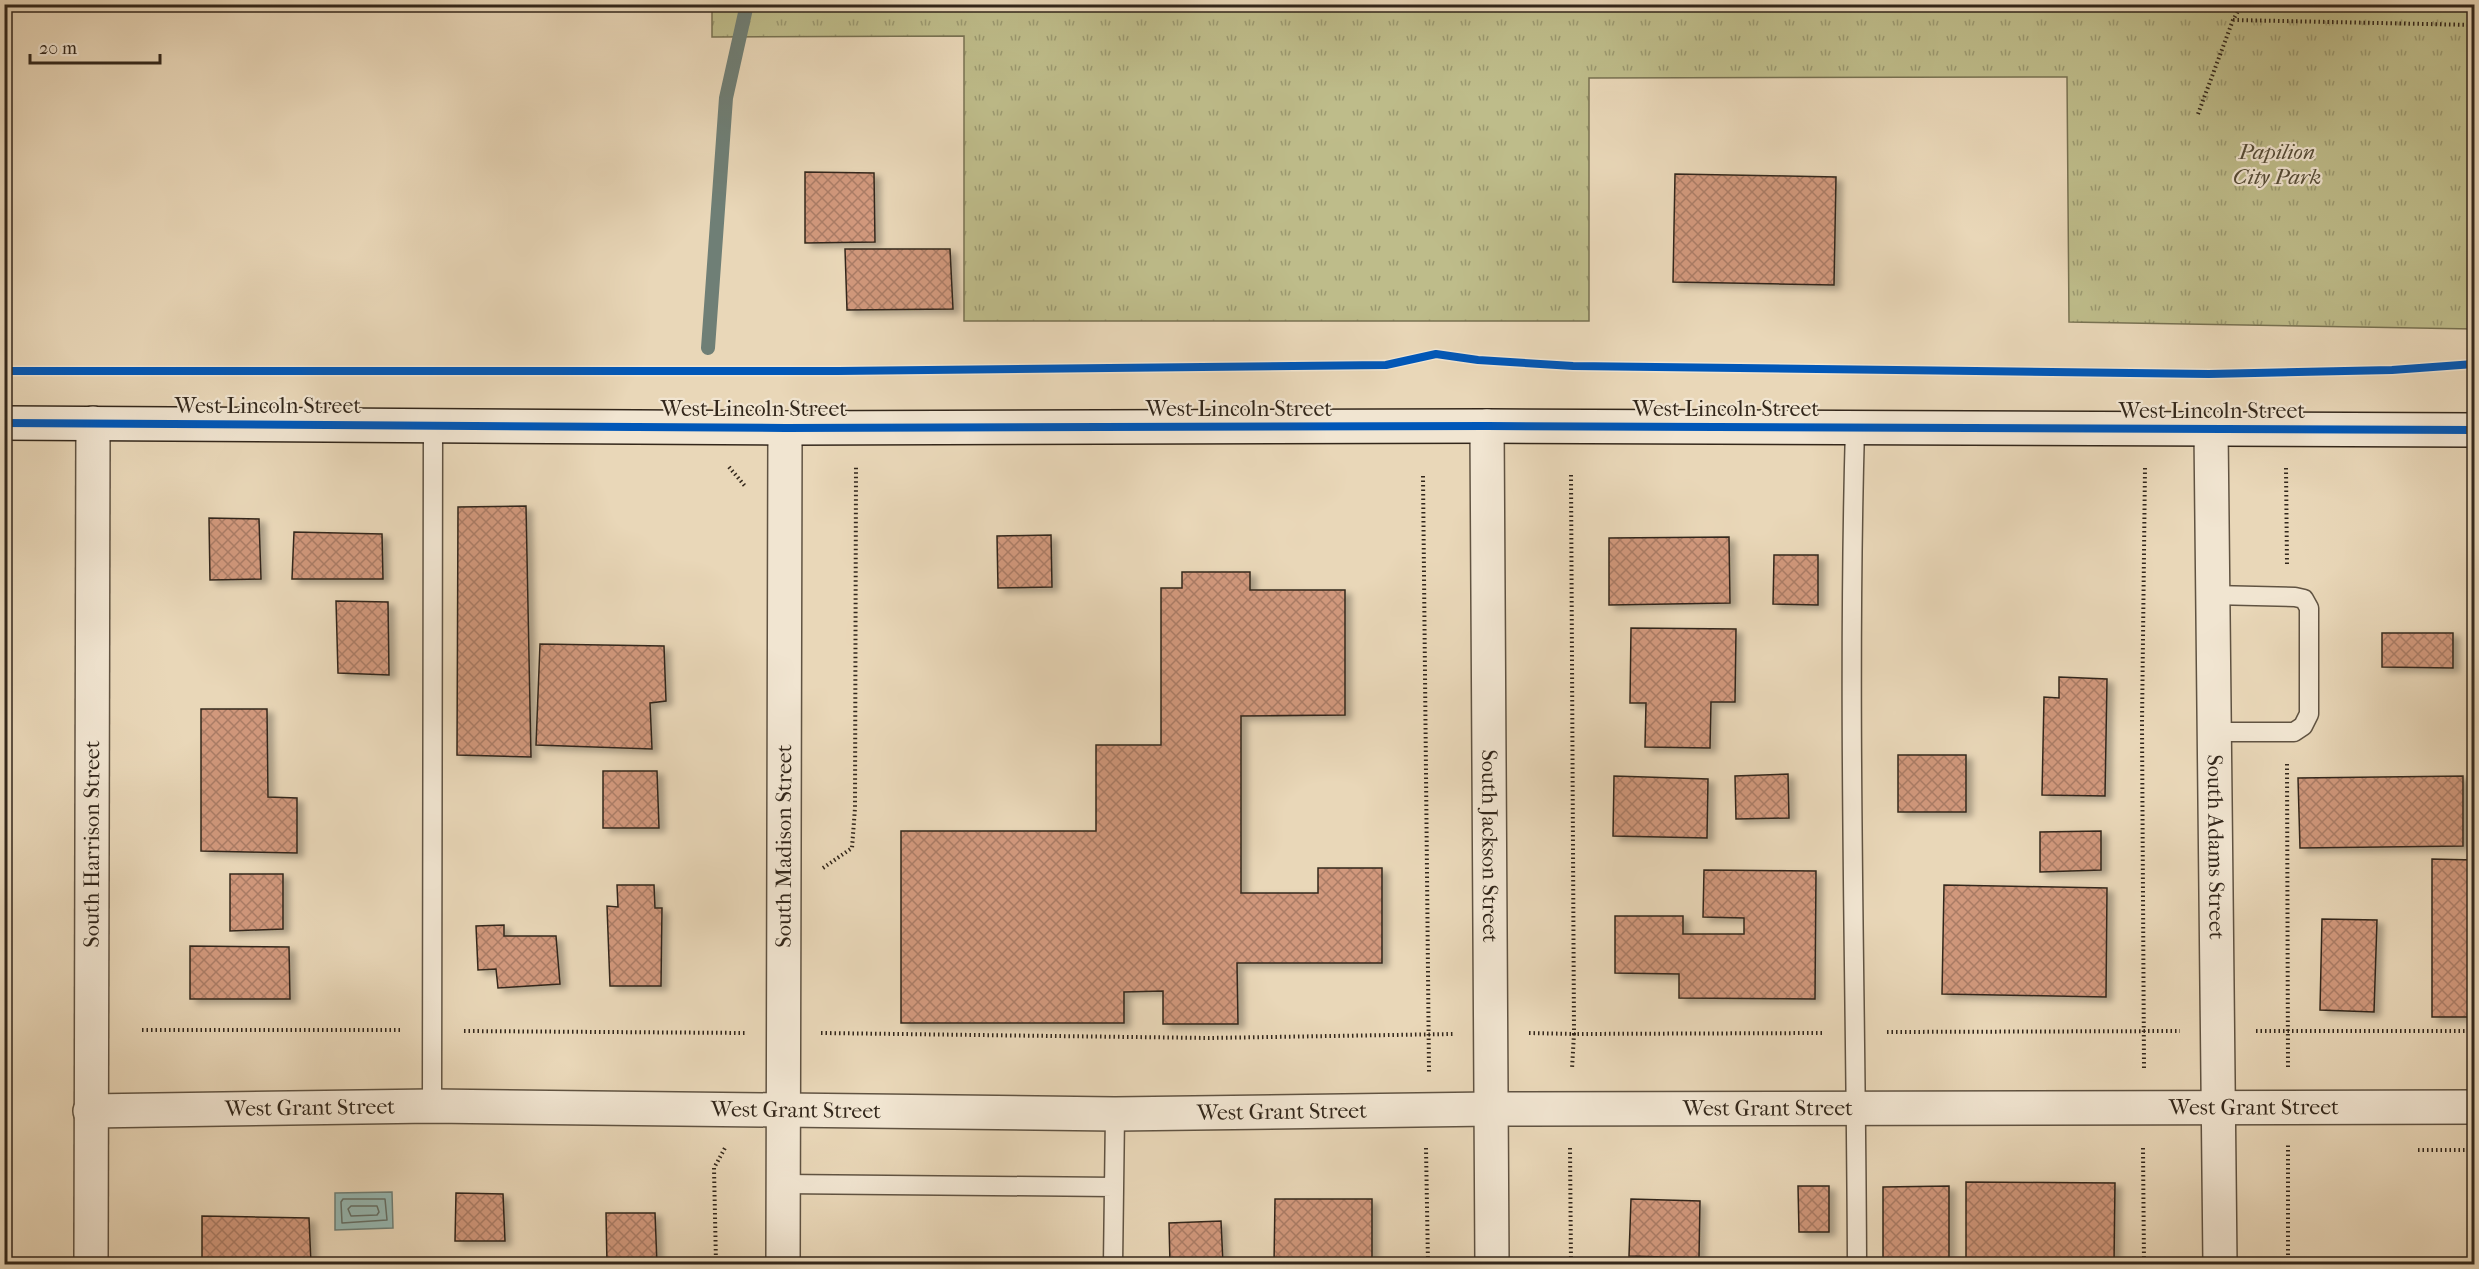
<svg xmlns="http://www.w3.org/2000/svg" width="2479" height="1269" viewBox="0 0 2479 1269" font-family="'IM FELL French Canon',serif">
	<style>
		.park { fill: url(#park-tufts); stroke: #787252; stroke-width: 1.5 }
		.water { fill: #97b9b3; stroke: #6f7f76; stroke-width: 1.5 }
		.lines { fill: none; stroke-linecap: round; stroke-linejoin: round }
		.shore { stroke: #657067; stroke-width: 1.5 }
		.stream { stroke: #6f7f76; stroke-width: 14 }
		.building { fill: url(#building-cross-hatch); stroke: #33271b; stroke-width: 1.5; filter: url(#shadow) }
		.lane-casing { stroke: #605342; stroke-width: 21 }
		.street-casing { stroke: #605342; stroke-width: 36 }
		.secondary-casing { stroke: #33271b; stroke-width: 36 }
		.path { stroke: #33271b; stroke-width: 4; stroke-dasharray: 1.5 3; stroke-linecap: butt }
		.lane { stroke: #f1e5d1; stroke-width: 18 }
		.street { stroke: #f1e5d1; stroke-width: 33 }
		.secondary { stroke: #f1e5d1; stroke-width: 33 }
		.cycleway-casing { stroke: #f1e5d1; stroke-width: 11 }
		.cycleway { stroke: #0057b8; stroke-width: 8 }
		.labels { text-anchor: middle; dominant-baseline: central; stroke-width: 4.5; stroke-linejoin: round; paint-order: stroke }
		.park-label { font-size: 22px; font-style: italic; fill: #564c37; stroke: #f1e5d1 }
		.street-label { font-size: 22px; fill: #33271b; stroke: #f1e5d1 }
	</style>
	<defs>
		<pattern id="park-tufts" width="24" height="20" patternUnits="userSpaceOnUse" patternTransform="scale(1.5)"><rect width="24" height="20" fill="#bebc8a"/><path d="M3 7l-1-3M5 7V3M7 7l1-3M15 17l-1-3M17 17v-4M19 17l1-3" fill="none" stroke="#9b9970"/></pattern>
		<pattern id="building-cross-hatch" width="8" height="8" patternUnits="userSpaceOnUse" patternTransform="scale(1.5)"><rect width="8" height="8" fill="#d1987c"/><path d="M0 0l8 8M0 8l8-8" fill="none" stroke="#aa7c65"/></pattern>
		<filter id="shadow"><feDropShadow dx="6" dy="4" stdDeviation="3" flood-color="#0004"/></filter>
	</defs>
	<rect width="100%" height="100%" fill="#e9d7b8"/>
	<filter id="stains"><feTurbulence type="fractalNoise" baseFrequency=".00333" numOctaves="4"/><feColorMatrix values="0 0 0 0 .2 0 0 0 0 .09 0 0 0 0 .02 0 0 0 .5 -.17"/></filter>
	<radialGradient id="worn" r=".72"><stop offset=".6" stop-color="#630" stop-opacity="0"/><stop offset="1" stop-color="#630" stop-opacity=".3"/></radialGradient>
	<!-- park -->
	<path class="park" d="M712 5H2474V329L2069 322 2067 77 1589 78V321H964V36L712 37Z"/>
	<!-- water -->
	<path class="water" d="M392 1192 393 1228 335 1230V1193Z"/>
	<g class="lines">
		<!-- shore -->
		<path class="shore" d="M343 1199H385L387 1220 342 1223 341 1202Z
			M351 1206H377L379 1212 377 1215 351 1216 348 1209Z"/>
		<!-- stream -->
		<path class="stream" d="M708 348 726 98 747 4"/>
	</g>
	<!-- building -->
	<path class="building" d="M805 172 874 173 875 242 805 243Z
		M1675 174 1836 177 1834 285 1673 282Z
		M845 249H950L953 309 847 310Z
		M526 506 531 757 457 755 458 507Z
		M209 518 259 519 261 579 210 580Z
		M294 532 382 534 383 579H292Z
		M1051 535 1052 587 998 588 997 536Z
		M1729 537 1730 603 1609 605V538Z
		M1774 555H1818V605L1773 604Z
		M1182 572H1250V590H1345V715L1241 716V893H1318V868H1382V963H1237L1238 1024H1163V991L1124 992V1023H901V831H1096V745H1161V588H1182Z
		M336 601 388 602 389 675 338 673Z
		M1631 628 1736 629 1735 702H1711L1710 748 1645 747 1646 703H1630Z
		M2382 633H2453V668L2382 667Z
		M540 644 664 646 666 701 650 703 652 749 536 745Z
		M2059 677 2107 679 2105 796 2042 795 2044 697 2059 698Z
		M201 709H267L268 797 297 798V853L201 851Z
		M1898 755H1966V812H1898Z
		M603 771H657L659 828H603Z
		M1788 774 1789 818 1736 819 1735 776Z
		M1614 776 1708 779 1707 838 1613 836Z
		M2463 776V846L2300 848 2298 778Z
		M2101 831V870L2040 872V832Z
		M2432 859 2474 860V1017H2432Z
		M1704 870 1816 871 1815 999 1679 998V974L1615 973V916H1683V934H1744V918L1703 917Z
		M230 874H283V929L230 931Z
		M617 885H654L655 908H662L661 986H610L607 906 618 907Z
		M1944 885 2107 888 2106 997 1942 994Z
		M2322 919 2377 920 2374 1012 2320 1010Z
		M504 925V936H556L560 984 498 988 496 969 478 970 476 926Z
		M190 946 289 947 290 999H190Z
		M1966 1182 2115 1183 2114 1264H1966Z
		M1798 1186H1829V1232H1799Z
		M1949 1186V1264H1883V1187Z
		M456 1193 503 1194 505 1241H455Z
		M1275 1199H1372V1264H1274Z
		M1631 1199 1700 1201 1699 1258 1629 1256Z
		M606 1213H655L657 1264H607Z
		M202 1216 309 1218 311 1264H202Z
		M1221 1221 1223 1264H1170L1169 1223Z"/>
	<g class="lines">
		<!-- lane casing -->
		<g class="lane-casing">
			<path id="lane" d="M1855 428C1847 707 1856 986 1857 1264
				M2212 595 2295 597 2304 599 2309 608V714L2303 726 2294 732H2212
				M432 1106 433 425
				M783 1184 1114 1187
				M1113 1264 1115 1114"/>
		</g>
		<!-- street casing -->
		<g class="street-casing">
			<g id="street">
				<path id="s1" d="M1487 426 1492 1264"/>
				<path id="s2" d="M2211 429 2220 1264"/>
				<path id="s3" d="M90 1111 432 1106 1115 1114 1491 1109 2474 1107"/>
				<path id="s4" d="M91 1264 93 423"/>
				<path id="s5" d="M783 1264 785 428"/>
			</g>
		</g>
		<!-- secondary casing -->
		<g class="secondary-casing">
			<path id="secondary" d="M4 423 785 428 1487 426 2474 430"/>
		</g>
		<!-- path -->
		<path class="path" d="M2233 20 2474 25
			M2198 114 2233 20 2242 4
			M729 467 745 486
			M2286 468 2287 565
			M1571 475 1574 1034 1823 1033
			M1423 476 1429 1072
			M2287 764 2288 1069
			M823 868 852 848 855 808 856 467
			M142 1030H400
			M464 1031 745 1033
			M2256 1031H2474
			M1887 1032 2180 1031
			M821 1033 1209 1038 1453 1034
			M1529 1033 1574 1034 1572 1069
			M2144 1068 2142 724 2145 467
			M1426 1148 1428 1264
			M1570 1148 1571 1264
			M2143 1148 2144 1264
			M2418 1150H2474
			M716 1264 714 1168 725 1148
			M2288 1264V1145"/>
		<!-- lane -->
		<use href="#lane" class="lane"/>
		<!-- street -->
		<use href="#street" class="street"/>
		<!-- secondary -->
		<use href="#secondary" class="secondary"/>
		<!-- cycleway casing -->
		<g class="cycleway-casing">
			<path id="cycleway" d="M4 371H838L1386 365 1436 354 1478 360 1573 366 2209 374 2392 370 2474 364
				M4 423 785 428 1487 426 2474 430"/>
		</g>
		<!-- cycleway -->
		<use href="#cycleway" class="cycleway"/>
	</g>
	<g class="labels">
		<!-- park labels -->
		<g class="park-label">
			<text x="2277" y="152">Papilion<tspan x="2277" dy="25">City Park</tspan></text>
		</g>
		<!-- street labels -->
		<g class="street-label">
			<text x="268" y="406">West Lincoln Street</text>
			<text x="754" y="409">West Lincoln Street</text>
			<text x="1239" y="409">West Lincoln Street</text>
			<text x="1726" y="409">West Lincoln Street</text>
			<text x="2212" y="411">West Lincoln Street</text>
			<text stroke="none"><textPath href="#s4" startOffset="420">South Harrison Street</textPath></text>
			<text stroke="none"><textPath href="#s1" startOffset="420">South Jackson Street</textPath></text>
			<text stroke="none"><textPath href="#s5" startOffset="418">South Madison Street</textPath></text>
			<text stroke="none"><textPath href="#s2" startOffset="418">South Adams Street</textPath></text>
			<text stroke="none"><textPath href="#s3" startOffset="2164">West Grant Street</textPath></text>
			<text stroke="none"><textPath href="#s3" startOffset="220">West Grant Street</textPath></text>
			<text stroke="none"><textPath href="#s3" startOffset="706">West Grant Street</textPath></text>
			<text stroke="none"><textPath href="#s3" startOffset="1678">West Grant Street</textPath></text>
			<text stroke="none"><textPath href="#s3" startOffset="1192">West Grant Street</textPath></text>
		</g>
	</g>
	<!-- margin -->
	<rect width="2479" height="1269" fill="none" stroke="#e9d7b8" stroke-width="24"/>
	<rect x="6" y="6" width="2467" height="1257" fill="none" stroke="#33271b" stroke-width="3"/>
	<rect x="12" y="12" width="2455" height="1245" fill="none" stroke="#33271b" stroke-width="1.5"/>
	<!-- scale -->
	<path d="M30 54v9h130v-9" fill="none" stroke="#33271b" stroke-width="3"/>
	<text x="39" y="54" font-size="18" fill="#33271b" stroke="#f1e5d1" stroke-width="4.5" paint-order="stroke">20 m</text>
	<rect width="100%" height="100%" filter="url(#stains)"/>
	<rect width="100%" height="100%" fill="url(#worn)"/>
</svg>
